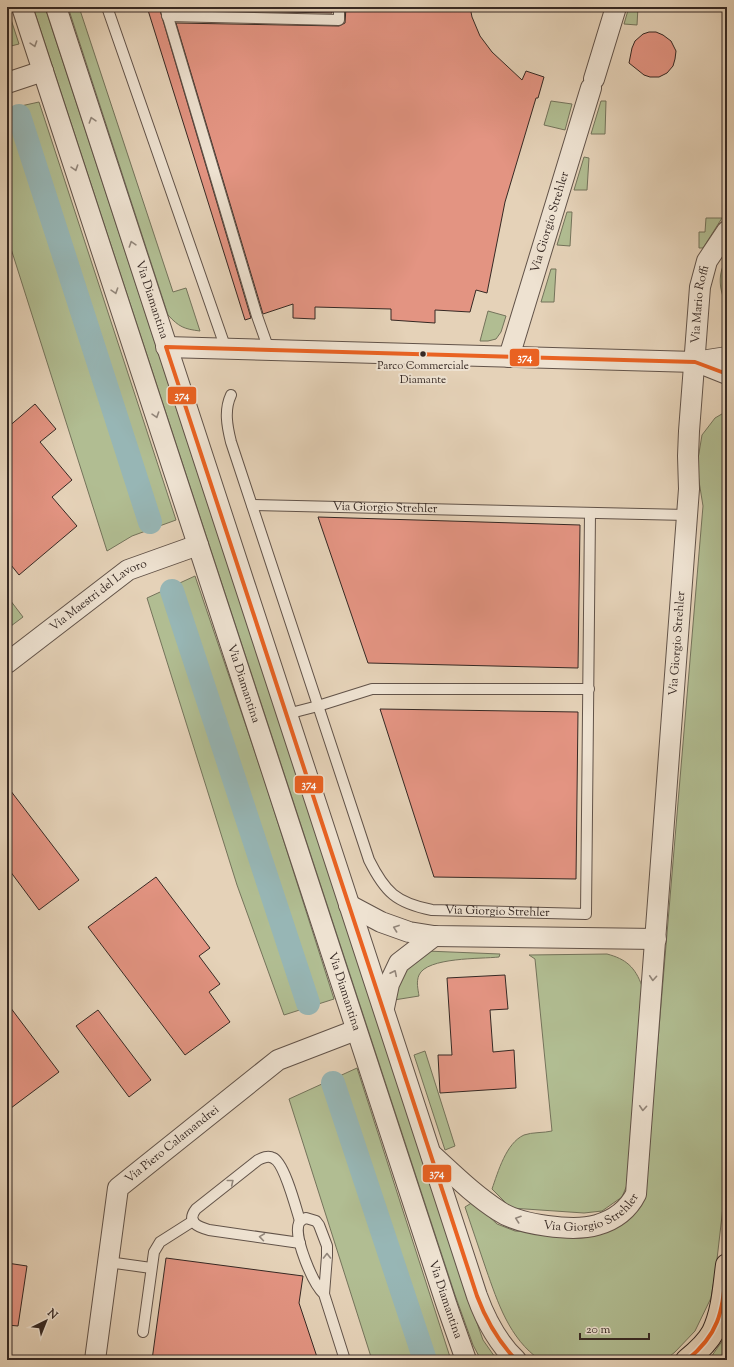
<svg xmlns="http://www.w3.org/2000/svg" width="734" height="1367" viewBox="0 0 734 1367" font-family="'Sorts Mill Goudy',serif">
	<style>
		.green { fill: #b1bd92; stroke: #74735b }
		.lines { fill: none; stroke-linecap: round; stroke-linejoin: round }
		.canal { stroke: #97b6b5; stroke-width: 24 }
		.building { fill: #e39482; stroke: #362924 }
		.service-casing { stroke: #625349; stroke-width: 12 }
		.minor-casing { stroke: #625349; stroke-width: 22 }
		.primary-casing { stroke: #362924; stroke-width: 24 }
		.service { stroke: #eee2d1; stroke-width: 10 }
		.minor { stroke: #eee2d1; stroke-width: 20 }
		.primary { stroke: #e5d2b8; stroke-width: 22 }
		.bus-1-casing { stroke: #eee2d1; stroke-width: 7 }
		.bus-1 { stroke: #e96222; stroke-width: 4 }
		.oneway { stroke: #92867a }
		.bus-dot { fill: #362924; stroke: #eee2d1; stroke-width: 1.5 }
		.labels { text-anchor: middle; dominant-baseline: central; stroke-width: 4; stroke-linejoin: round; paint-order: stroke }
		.bus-label { font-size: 11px; fill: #362924; stroke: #eee2d1 }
		.street-label { font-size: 12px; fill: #362924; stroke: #eee2d1 }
		.line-badge { stroke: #eee2d1; stroke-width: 1.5 }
		.badge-label { font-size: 11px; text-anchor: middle; font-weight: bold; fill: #fff }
	</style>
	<rect width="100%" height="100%" fill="#e5d2b8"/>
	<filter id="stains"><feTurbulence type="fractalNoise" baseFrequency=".005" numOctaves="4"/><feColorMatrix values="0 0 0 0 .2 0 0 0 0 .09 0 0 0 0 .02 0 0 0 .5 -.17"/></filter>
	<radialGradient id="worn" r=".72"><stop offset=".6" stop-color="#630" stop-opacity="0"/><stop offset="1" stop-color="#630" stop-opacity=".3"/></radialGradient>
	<!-- green -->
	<path class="green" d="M7 7 19 44 7 47Z
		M33 7H45L466 1292 483 1340 497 1360H481L473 1345 455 1295Z
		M68 7H79L173 292 186 288 200 331C184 329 179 327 168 315Z
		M629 7H638L637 25 624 24Z
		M551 101 572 104 565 130 544 125Z
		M601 101H606L605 134H591Z
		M39 102 176 520 132 536 107 551 7 236V109Z
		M584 157 589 158 587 190H574Z
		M567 212H572L570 246 557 245Z
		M706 218H722L703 248H699V232H705Z
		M727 258V306C719 290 717 274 727 258Z
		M551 269H556L554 302H541Z
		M488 311 506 316 501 332 496 339 488 341H480Z
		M727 411V1172L716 1268 711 1298 695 1331 675 1352 665 1360H540C509 1338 498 1303 486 1269 479 1248 472 1228 465 1207L473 1202 497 1224 515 1231 587 1235 646 1183 703 506 698 475V459L702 435 715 418Z
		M195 576 264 779 334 999 284 1015 237 885 147 598Z
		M7 596 23 617 7 629Z
		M426 951 500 954 499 957C481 959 427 957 419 975 416 982 418 989 419 996L394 1000 402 969Z
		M607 954C626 959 635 967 642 986L627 1185 622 1197 602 1211 584 1213 511 1208 492 1189C498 1172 506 1143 524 1135 532 1132 544 1133 552 1131L535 959 529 955Z
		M425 1051 455 1146 445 1150 414 1055Z
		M357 1068 450 1357 451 1360H372L289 1099Z
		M727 1334V1360H709Z"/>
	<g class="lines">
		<!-- canal -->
		<path class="canal" d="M19 116 150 522
			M172 591 308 1003
			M333 1083 425 1360"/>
	</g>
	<!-- building -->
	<path class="building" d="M147 7H159L251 318 245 320Z
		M172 7H332V13L173 10Z
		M346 7H470L472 17 480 36 492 52 522 80 526 71 544 77 538 98H536L505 202 487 293 476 290 470 312 435 310V323L391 320V309L315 307V319L293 318V304L263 314 176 23 339 26 345 23Z
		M649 32H656L663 35 671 41 676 51 675 59 673 66 667 73 659 77H650L644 75 629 63 632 48 635 41 643 34Z
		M35 404 56 429 40 442 72 480 52 497 77 526 19 575 7 560V428Z
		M318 517 580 525 578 668 368 663Z
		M380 709 578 712 576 879 434 877Z
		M7 786 79 880 39 910 7 867Z
		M156 877 210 948 199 956 220 984 209 992 230 1022 185 1055 88 927Z
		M505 975 508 1009 490 1010 493 1052 514 1050 516 1088 440 1093 438 1055H452L447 978Z
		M7 1003 59 1072 7 1111Z
		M98 1010 151 1080 129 1097 76 1026Z
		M166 1258 303 1276 299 1303 318 1360H152Z
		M7 1263 27 1266 18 1326 7 1325Z"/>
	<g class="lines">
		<!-- service casing -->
		<g class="service-casing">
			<g id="service">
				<path d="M107 7 226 349"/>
				<path d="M165 7 257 316 269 350"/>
				<path d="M167 16 339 20V7"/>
				<path id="s1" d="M231 395C224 410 227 426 231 442L369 860C385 892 396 903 432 910L586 914 590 513"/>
				<path id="s2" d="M252 505 687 515"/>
				<path d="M287 714 318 706 372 689H589"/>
				<path d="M300 1221C296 1208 284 1162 273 1158 268 1155 262 1158 258 1160L196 1209C186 1222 198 1227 209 1230L300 1243"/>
				<path d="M108 1262 151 1268"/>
				<path d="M324 1294C313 1284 293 1237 299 1223 301 1220 303 1219 306 1218L316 1221 319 1225 327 1246V1256L324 1294 345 1360"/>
				<path d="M143 1332 154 1252 160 1242 193 1221"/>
			</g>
		</g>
		<!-- minor casing -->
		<g class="minor-casing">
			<g id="minor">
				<path id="s3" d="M22 7 447 1306 466 1360"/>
				<path id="s4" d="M56 7 477 1296C486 1321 497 1342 516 1360"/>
				<path d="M594 79 616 7"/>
				<path d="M7 83 43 71"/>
				<path d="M166 347 695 362 727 357"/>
				<path id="s5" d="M509 357 591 88"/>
				<path d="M697 362 727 374"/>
				<path id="s6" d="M7 663 128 570 198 545"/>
				<path d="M349 905 381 922 409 932 434 936 656 939"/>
				<path d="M384 1008 389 984 399 963 434 936"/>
				<path id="s7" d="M431 1154C453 1174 474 1195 499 1211 519 1225 574 1232 597 1225 614 1220 628 1210 636 1194L689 489 688 456 689 431 700 287 707 261 727 231"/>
				<path id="s8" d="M95 1360 118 1188 278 1060 356 1030"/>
			</g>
		</g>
		<!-- primary casing -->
		<g class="primary-casing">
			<path id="primary" d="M687 1360C697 1352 707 1343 713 1332 723 1311 724 1287 727 1265"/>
		</g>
		<!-- service -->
		<use href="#service" class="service"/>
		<!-- minor -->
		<use href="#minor" class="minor"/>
		<!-- primary -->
		<use href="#primary" class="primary"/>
		<!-- bus-1 casing -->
		<g class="bus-1-casing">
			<path id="bus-1" d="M516 1360C498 1341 486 1320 477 1296L166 347 695 362 727 374
				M687 1360C723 1331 722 1307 727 1265"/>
		</g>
		<!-- bus-1 -->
		<use href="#bus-1" class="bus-1"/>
	</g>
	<!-- one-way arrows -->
	<defs><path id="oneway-chevron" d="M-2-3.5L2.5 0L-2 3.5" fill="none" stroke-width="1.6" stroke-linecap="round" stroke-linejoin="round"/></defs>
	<g class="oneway">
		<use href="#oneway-chevron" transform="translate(34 44) rotate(72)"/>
		<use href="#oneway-chevron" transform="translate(92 120) rotate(-108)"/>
		<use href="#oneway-chevron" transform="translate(75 168) rotate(72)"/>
		<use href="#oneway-chevron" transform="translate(132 244) rotate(-108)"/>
		<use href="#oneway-chevron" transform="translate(115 291) rotate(72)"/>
		<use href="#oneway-chevron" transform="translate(156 415) rotate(72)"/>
		<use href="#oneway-chevron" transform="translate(396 928) rotate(-160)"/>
		<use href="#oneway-chevron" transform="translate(394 973) rotate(-64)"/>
		<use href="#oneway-chevron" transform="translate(653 978) rotate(94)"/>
		<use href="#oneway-chevron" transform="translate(643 1108) rotate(94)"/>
		<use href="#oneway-chevron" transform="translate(231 1182) rotate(-39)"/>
		<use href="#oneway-chevron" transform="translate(518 1219) rotate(-161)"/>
		<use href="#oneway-chevron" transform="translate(262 1237) rotate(-172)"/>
		<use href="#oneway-chevron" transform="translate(327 1256) rotate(-90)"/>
	</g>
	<!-- markers -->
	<circle class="bus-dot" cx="423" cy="354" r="3.5"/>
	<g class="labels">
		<!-- bus labels -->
		<g class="bus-label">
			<text x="423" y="366">Parco Commerciale<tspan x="423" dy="14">Diamante</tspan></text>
		</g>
		<!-- street labels -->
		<g class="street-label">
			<text stroke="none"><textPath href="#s5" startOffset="141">Via Giorgio Strehler</textPath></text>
			<text stroke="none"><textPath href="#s4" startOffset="308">Via Diamantina</textPath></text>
			<text stroke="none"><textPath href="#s7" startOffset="1133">Via Mario Roffi</textPath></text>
			<text stroke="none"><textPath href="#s2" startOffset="133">Via Giorgio Strehler</textPath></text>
			<text stroke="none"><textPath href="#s6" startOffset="114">Via Maestri del Lavoro</textPath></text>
			<text stroke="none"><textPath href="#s7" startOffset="793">Via Giorgio Strehler</textPath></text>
			<text stroke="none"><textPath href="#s3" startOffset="712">Via Diamantina</textPath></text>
			<text stroke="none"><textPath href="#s1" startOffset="638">Via Giorgio Strehler</textPath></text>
			<text stroke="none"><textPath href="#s3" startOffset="1036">Via Diamantina</textPath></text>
			<text stroke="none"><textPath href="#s8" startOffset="243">Via Piero Calamandrei</textPath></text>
			<text stroke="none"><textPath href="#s7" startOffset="188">Via Giorgio Strehler</textPath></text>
			<text stroke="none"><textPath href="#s3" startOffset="1360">Via Diamantina</textPath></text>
		</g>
	</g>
	<g class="line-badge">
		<rect x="509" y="348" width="31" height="19" rx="4" fill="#e96222"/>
		<rect x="167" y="386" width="30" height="19" rx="4" fill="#e96222"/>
		<rect x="294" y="775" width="30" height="19" rx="4" fill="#e96222"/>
		<rect x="422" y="1164" width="30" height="19" rx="4" fill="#e96222"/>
	</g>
	<g class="badge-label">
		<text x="525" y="361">374</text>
		<text x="182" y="399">374</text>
		<text x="309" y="788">374</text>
		<text x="437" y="1177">374</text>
	</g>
	<!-- margin -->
	<rect width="734" height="1367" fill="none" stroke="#e5d2b8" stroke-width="24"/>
	<rect x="8" y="8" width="718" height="1351" fill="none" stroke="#362924" stroke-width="2"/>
	<rect x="12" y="12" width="710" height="1343" fill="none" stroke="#362924"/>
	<!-- north arrow -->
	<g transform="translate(46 1321) rotate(43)" stroke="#eee2d1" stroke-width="3" paint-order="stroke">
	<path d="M0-3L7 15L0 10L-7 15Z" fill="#362924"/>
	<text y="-6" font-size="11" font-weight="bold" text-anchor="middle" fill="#362924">N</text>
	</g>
	<!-- scale -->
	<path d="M580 1333v6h69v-6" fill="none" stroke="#362924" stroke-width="2"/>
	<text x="586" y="1333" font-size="12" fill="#362924" stroke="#eee2d1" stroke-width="3" paint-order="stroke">20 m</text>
	<rect width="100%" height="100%" filter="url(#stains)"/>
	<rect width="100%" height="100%" fill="url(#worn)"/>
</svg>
